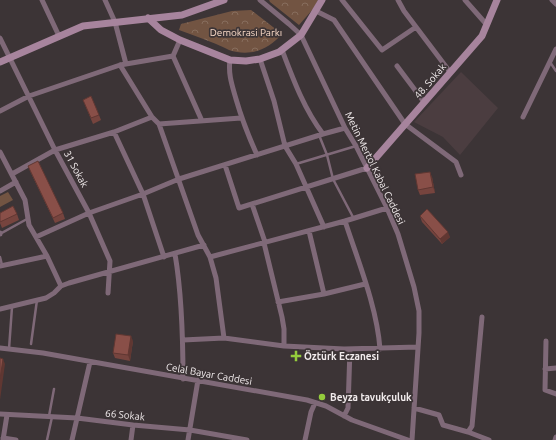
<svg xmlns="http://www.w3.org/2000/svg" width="556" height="440" viewBox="0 0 556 440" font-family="Ubuntu,sans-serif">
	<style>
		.built { fill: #4b3d40 }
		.park { fill: url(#park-crowns) }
		.pitch { fill: #725442 }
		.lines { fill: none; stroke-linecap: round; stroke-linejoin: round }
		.lane { stroke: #7f6978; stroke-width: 2.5 }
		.street { stroke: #7f6978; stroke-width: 5 }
		.secondary { stroke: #a7849d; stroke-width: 7 }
		.wall { fill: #76443e }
		.shaded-wall { fill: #603732 }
		.building { fill: #894f48; stroke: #603732 }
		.poi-dot { fill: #94cc3c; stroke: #3c3436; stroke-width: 1.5 }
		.labels { text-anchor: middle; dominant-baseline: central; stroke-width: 3.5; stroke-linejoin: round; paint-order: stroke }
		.park-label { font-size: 10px; fill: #fbdbc8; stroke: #3c3436 }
		.street-label { font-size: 10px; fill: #f1ebec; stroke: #3c3436 }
		.poi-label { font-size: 10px; font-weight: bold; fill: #f1ebec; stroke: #3c3436; text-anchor: start }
	</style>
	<defs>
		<pattern id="park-crowns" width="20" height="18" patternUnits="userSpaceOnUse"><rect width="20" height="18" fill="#725442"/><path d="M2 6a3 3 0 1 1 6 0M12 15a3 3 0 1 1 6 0" fill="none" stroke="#876d5d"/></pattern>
	</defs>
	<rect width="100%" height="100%" fill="#3c3436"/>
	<!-- built -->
	<path class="built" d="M461 72 498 108 460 155 443 137 414 122Z"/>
	<!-- park -->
	<path class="park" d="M269 0H318L313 9 299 25 270 2Z
		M251 10 282 34C268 50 250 57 229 50 223 47 217 44 211 42 201 38 190 34 179 30L181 24 232 11Z"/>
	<!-- pitch -->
	<path class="pitch" d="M8 192 13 200 0 207V196Z"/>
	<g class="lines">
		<!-- lane -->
		<path class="lane" d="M550 62 556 71
			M319 135 327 155 333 179 354 219
			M296 164 356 146
			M0 234 27 219
			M0 257 2 265
			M31 344 37 300
			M9 349 12 307
			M49 416 54 389
			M47 440 52 417"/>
		<!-- street -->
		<path class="street" d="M42 0 59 36
			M105 0 115 22 126 64
			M260 0 289 24 301 35 345 128 356 146 387 208 398 234 414 287 419 311V333L412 440
			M342 0 382 50 416 27
			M398 0 404 11 450 72
			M465 0 487 25
			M552 0 556 4
			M316 11 334 20 405 124 456 162 461 175
			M0 38 55 150 89 213 110 261 108 293
			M282 50C293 79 304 109 323 134
			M173 56 202 121
			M260 59 274 101 285 146 296 164 324 227
			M230 60C228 74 232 85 236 99 242 120 248 135 257 155
			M120 65 152 117
			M397 66 424 102
			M0 111 29 96 120 65 173 56 180 40
			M523 117 556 49
			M159 124 241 118
			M0 152 25 200 29 225 47 256 61 286
			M225 165 239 208 367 168
			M12 174 55 150 114 132 152 117 159 124 198 235 210 257 216 278 224 338
			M0 191 16 182
			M252 204 265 242
			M345 221C358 261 377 307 380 349
			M309 231 324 294
			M0 233V234
			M36 237 89 213 143 194 114 132
			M264 243 282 317 284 329V346
			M175 254C182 295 183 337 183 379
			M164 257 143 194 179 179 323 134 345 128
			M210 257 345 221 387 208
			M0 266 47 256
			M278 302 324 294 365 284
			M0 309 46 298 54 293 61 286 69 283 204 245
			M482 317 472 426 468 432 489 440
			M183 340 224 338 284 346 344 349 418 347
			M546 341 545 390 556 394
			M0 348 43 353 307 400 326 406 352 420 408 440
			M545 369 556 368
			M414 408 439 415 443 425 468 432
			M0 414 77 418 133 425 190 430 247 440
			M344 416 348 408 350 349
			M3 438 16 440
			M3 440 7 415
			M72 440 90 362
			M131 440 133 425
			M188 440 198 380
			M305 440 311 412 315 403
			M555 440 556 437"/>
		<!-- secondary -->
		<path class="secondary" d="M148 18 161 30 180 40 230 60 246 61 260 59 279 52 301 35 322 0
			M0 62 83 26 182 15 224 0
			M367 168 482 36 497 0"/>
	</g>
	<!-- wall -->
	<path class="wall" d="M83 100 99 115 101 120 93 124Z
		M28 166 63 213 65 219 55 223 30 171Z
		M432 177 435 193 420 195 418 190Z
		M0 213 17 214 19 220 2 228 0 223Z
		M420 216 450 237 442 244 422 222Z
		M133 341 130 361 115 358 113 353Z"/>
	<!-- shaded-wall -->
	<path class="shaded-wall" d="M430 172 432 177 435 193 433 187Z
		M448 232 450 237 442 244 440 239Z
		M131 336 133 341 130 361 128 355Z
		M3 359 5 364 0 400V379Z"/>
	<!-- building -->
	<path class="building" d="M91 96 99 115 91 118 83 100Z
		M38 161 63 213 53 218 28 166Z
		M430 172 433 187 418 190 415 174Z
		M13 206 17 214 0 222V213Z
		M427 209 448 232 440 239 420 216Z
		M116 334 131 336 128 355 113 353Z
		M0 358 3 359 0 379Z"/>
	<!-- markers -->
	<g class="poi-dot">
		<path d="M294 350h4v4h4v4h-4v4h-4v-4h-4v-4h4z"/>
		<circle cx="322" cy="397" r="4"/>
	</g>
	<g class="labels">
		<!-- park labels -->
		<g class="park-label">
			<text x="246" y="32">Demokrasi Parkı</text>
		</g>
		<!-- street labels -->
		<g class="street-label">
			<text transform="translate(430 81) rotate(-49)">48. Sokak</text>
			<text transform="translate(375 168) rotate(64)">Metin Mertol Kabal Caddesi</text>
			<text transform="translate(76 169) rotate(62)">31 Sokak</text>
			<text transform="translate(209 374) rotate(10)">Celal Bayar Caddesi</text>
			<text transform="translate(125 415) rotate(6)">66 Sokak</text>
		</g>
		<!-- poi labels -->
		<g class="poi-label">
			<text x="304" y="356">Öztürk Eczanesi</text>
			<text x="330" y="397">Beyza tavukçuluk</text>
		</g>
	</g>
</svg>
